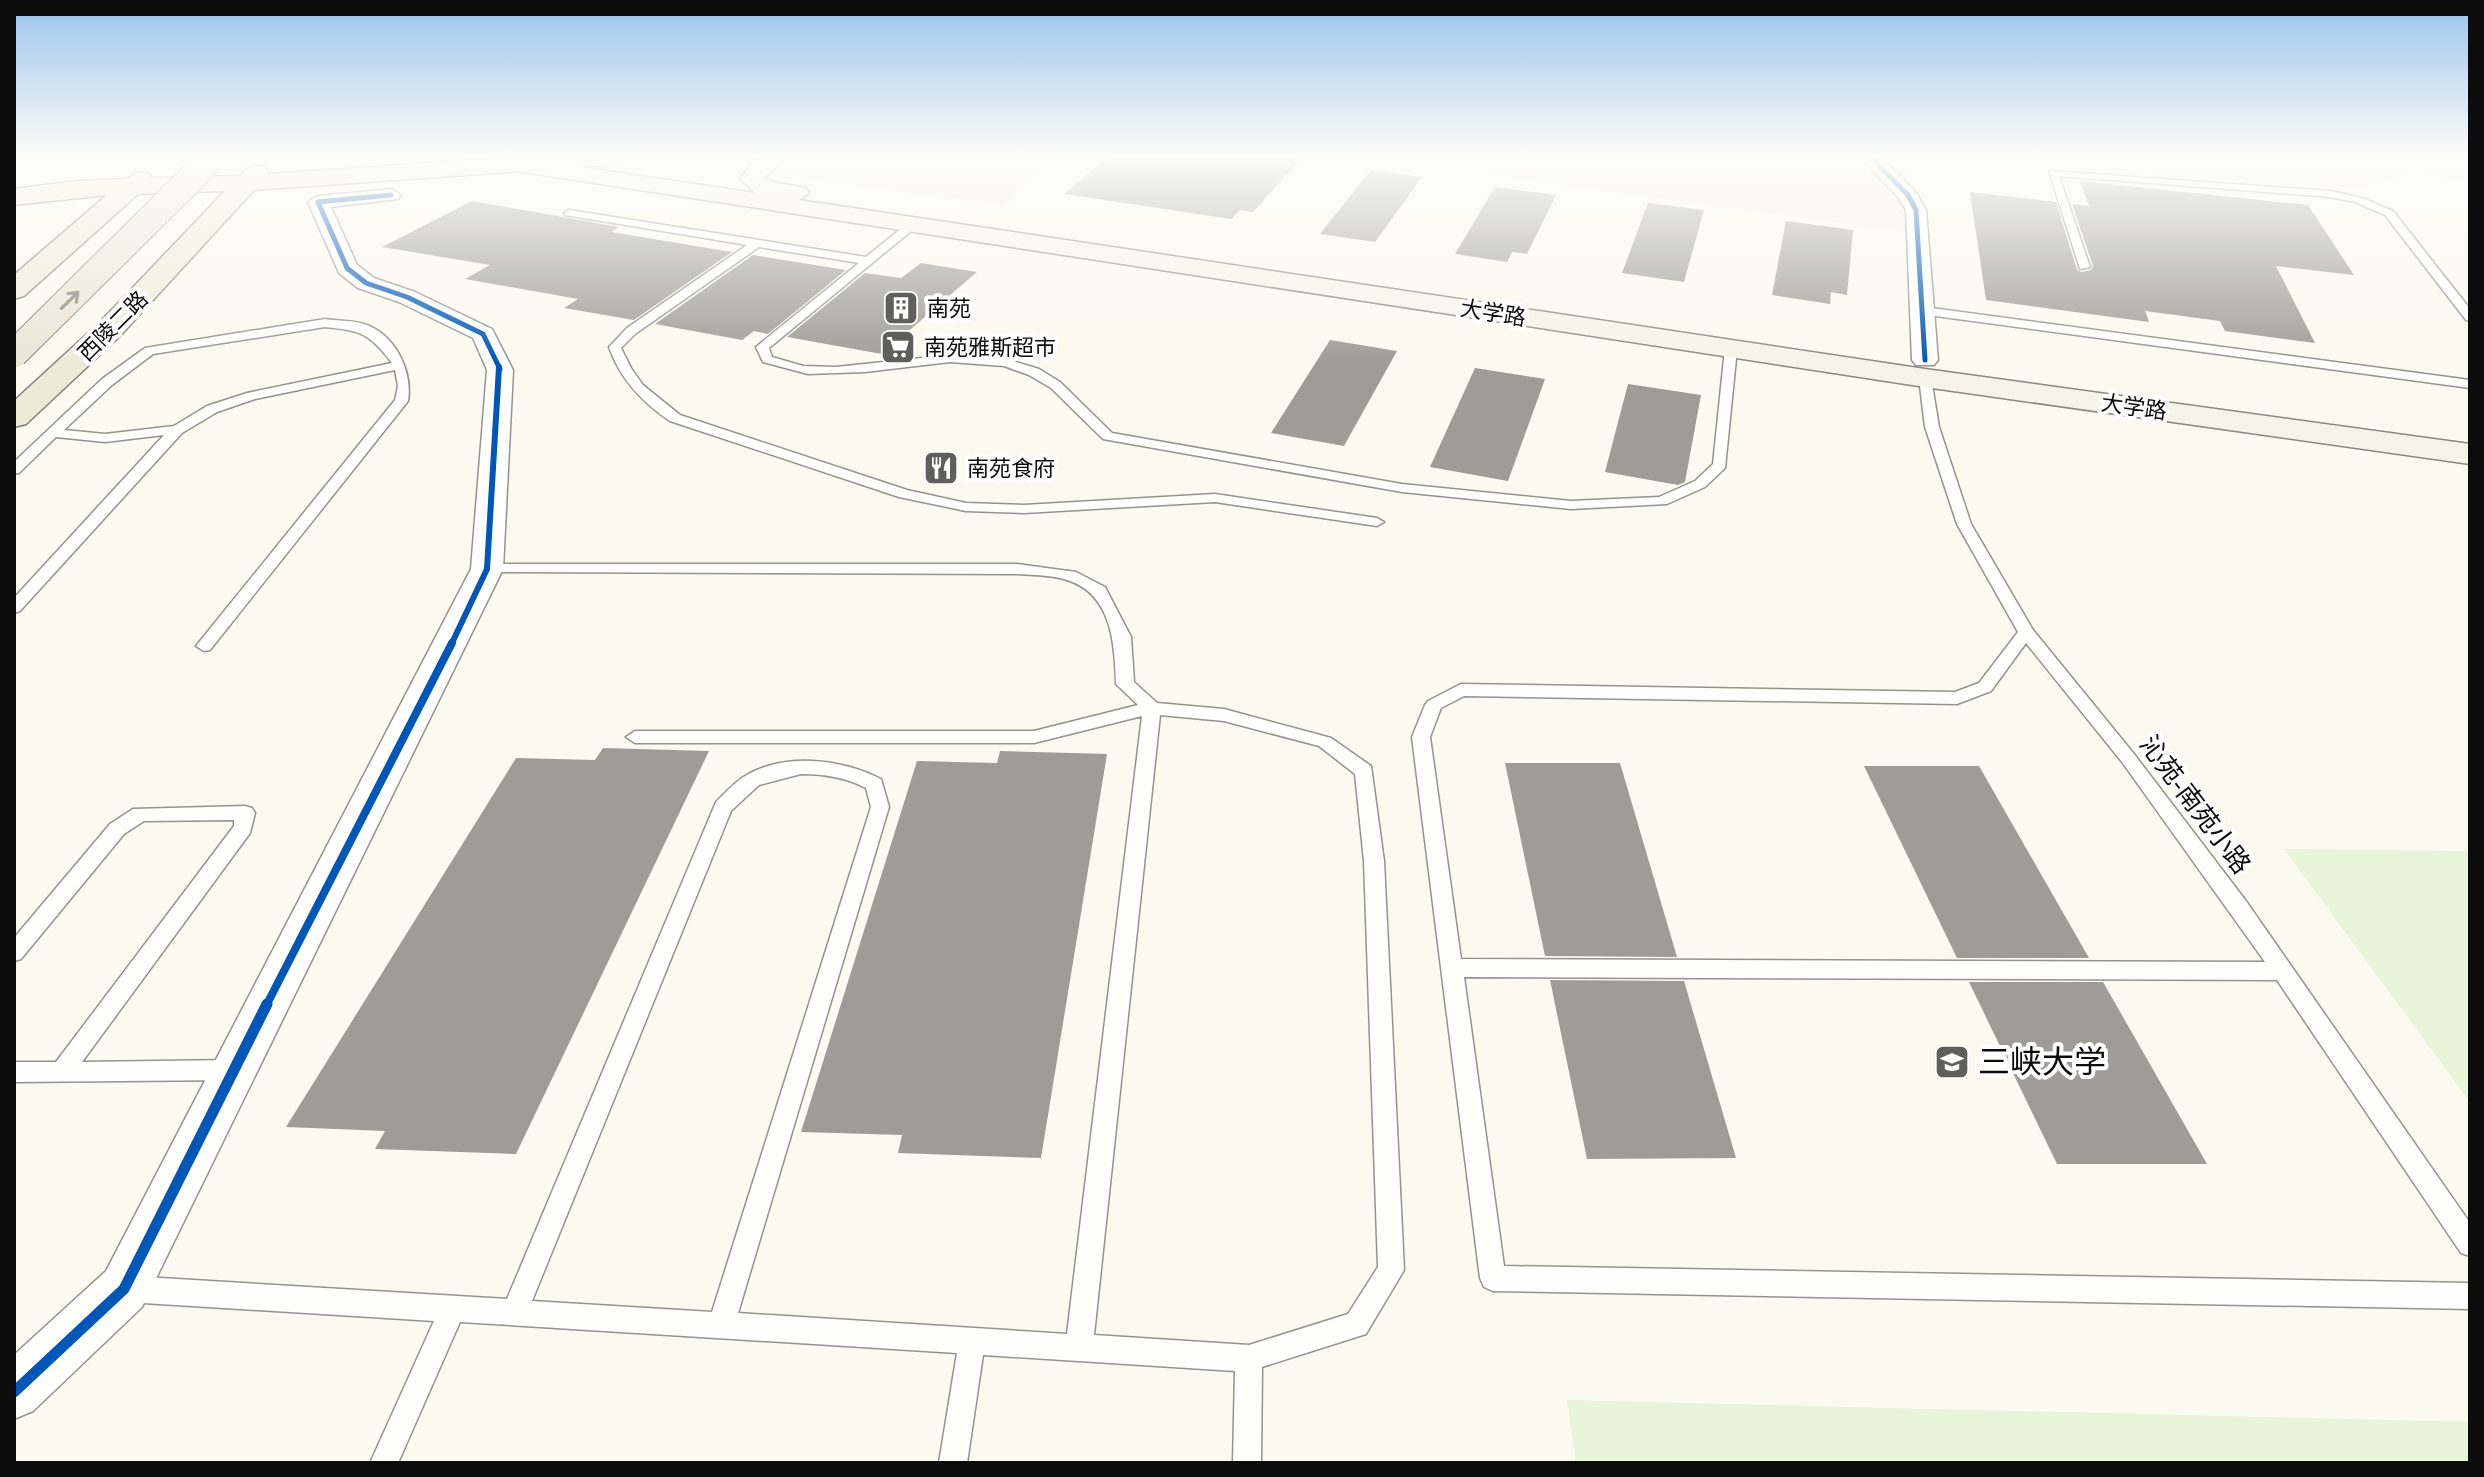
<svg xmlns="http://www.w3.org/2000/svg" width="2484" height="1477" viewBox="0 0 2484 1477" font-family="'Times New Roman','Noto Sans SC',serif">
	<style>
		.industrial { fill: #f2eced }
		.pitch { fill: #e8f5d9 }
		.building { fill: #9d9c96 }
		.lines { fill: none; stroke-linecap: round; stroke-linejoin: round }
		.service-casing { stroke: #93938f; stroke-width: 3 }
		.minor-casing { stroke: #93938f; stroke-width: 3 }
		.secondary-casing { stroke: #8a8a85; stroke-width: 3 }
		.primary-casing { stroke: #80807c; stroke-width: 3 }
		.service { fill: #fefefd; fill-rule: evenodd }
		.minor { fill: #fefefd; fill-rule: evenodd }
		.secondary { fill: #f4f4e8; fill-rule: evenodd }
		.primary { fill: #ecebd7; fill-rule: evenodd }
		.trunk-bridge-casing { stroke: #80807c; stroke-width: 29; stroke-linecap: butt }
		.trunk-bridge { stroke: #eae6d6; stroke-width: 27 }
		.cycleway-far3-casing { stroke: #fff; stroke-width: 8 }
		.cycleway-far2-casing { stroke: #fff; stroke-width: 10 }
		.cycleway-far1-casing { stroke: #fff; stroke-width: 13 }
		.cycleway-casing { stroke: #fff; stroke-width: 16 }
		.cycleway-far3 { stroke: #0057b8; stroke-width: 5 }
		.cycleway-far2 { stroke: #0057b8; stroke-width: 6 }
		.cycleway-far1 { stroke: #0057b8; stroke-width: 8 }
		.cycleway { stroke: #0057b8; stroke-width: 11 }
		.oneway { stroke: #86847b }
		.labels { text-anchor: middle; dominant-baseline: central; stroke-width: 8; stroke-linejoin: round; paint-order: stroke }
		.far-poi-label { font-size: 22px; fill: #0c0c0c; stroke: #fff; text-anchor: start }
		.far-street-label { font-size: 22px; fill: #0c0c0c; stroke: #fff }
		.street-label { font-size: 26px; fill: #0c0c0c; stroke: #fff }
		.near-poi-label { font-size: 32px; fill: #0c0c0c; stroke: #fff; text-anchor: start }
	</style>
	<rect width="100%" height="100%" fill="#fafaf0"/>
	<!-- industrial -->
	<path class="industrial" d="M639 158H1058L1004 205Z
		M1359 158H2470V183L2414 173 2359 189 1915 159 1908 232Z"/>
	<!-- pitch -->
	<path class="pitch" d="M2284 849 2470 851V1102Z
		M1567 1400 2470 1422V1463H1576Z"/>
	<!-- building -->
	<path class="building" d="M1107 158H1302L1253 212 1240 210 1231 219 1064 194Z
		M1371 170 1422 177 1375 242 1320 234Z
		M2080 181 2308 205 2354 275 2276 266 2315 343 2225 331 2220 321 2145 311 2149 322 1986 300 1970 192 2056 202 2077 270 2081 272 2091 270 2093 266 2072 204 2089 206Z
		M1495 187 1556 195 1527 254 1512 252 1507 262 1455 254Z
		M472 201 619 227 611 232 732 252 634 320 564 308 578 299 465 279 490 265 382 247Z
		M1648 203 1704 210 1684 282 1622 273Z
		M1786 221 1853 230 1847 295 1831 292 1830 304 1772 295Z
		M753 255 846 270 768 334 754 331 742 340 655 324Z
		M921 263 977 272 882 354 787 337 865 273 901 278Z
		M1330 340 1397 351 1344 446 1271 433Z
		M1475 368 1545 379 1508 481 1430 467Z
		M1628 384 1701 395 1685 482 1678 485 1605 472Z
		M603 748 709 751 516 1154 375 1149 385 1131 286 1127 516 758 595 760Z
		M1000 751 1107 754 1041 1158 898 1153 902 1135 801 1132 917 761 997 763Z
		M1505 763H1620L1677 957 1545 956Z
		M1864 766H1979L2089 958H1957Z
		M1550 980 1684 981 1736 1158 1587 1159Z
		M1969 982H2103L2207 1164H2057Z"/>
	<g class="lines">
		<!-- service casing -->
		<g class="service-casing">
			<path id="service" d="M2049 171 2330 191 2362 198 2393 211 2470 309V321L2466 320 2385 215 2355 202 2330 197 2059 176 2090 267 2080 269Z
				M569 210 866 257 908 223H916V227L769 348 772 357 803 366 836 367 950 355 1006 359 1039 369 1060 382 1112 433 1402 484 1571 501 1659 497 1695 481 1713 464 1725 349 1731 345 1737 349 1725 468 1705 487 1667 504 1571 509 1402 492 1103 439 1051 388 1029 375 1004 366 950 362 865 372 808 374 763 362 756 347 859 263 759 247 635 334 621 348 631 368 643 385 680 415 907 490 966 503 1024 505 1215 494 1377 518 1384 522 1377 526 1215 502 1024 513 966 511 899 497 670 421C642 402 620 379 609 347L627 328 747 245 565 215 564 213Z
				M1924 307 2470 380V388L1920 314V308Z
				M325 319C337 321 352 320 364 324 395 334 413 371 408 401L210 650 204 651 196 646 395 400 398 386 395 370 255 399 217 412 182 433 20 611 14 613V598L164 435 105 442 56 437 19 473 14 474V462L102 379 145 348ZM325 327C362 331 369 333 392 363L247 393 207 406 174 426 105 434 64 430 112 385 153 354Z
				M1925 374 1931 378 1939 427 1971 524 2033 630 2134 754 2246 901 2470 1223V1256L2461 1253 2277 980 1464 977 1504 1266 2470 1283V1309L1493 1291 1484 1287 1480 1278 1412 737 1425 705 1428 701 1461 684 1955 692 1979 683 2018 632 1957 524 1925 427 1919 378ZM2026 643 2122 762 2265 962 1461 959 1430 737 1441 708 1464 696 1957 704 1991 691Z
				M487 564H1017L1076 572 1105 587 1131 637 1134 682 1157 703 1224 709 1331 738 1371 766 1384 861 1404 1270 1366 1334 1262 1367 1261 1463H1233L1235 1371 983 1355 967 1463H939L957 1353 460 1322 398 1463H370L434 1321 127 1302 118 1298 114 1289 118 1280 127 1276 507 1299 716 802C725 793 734 783 745 776 785 752 841 759 881 779L889 807 738 1313 1067 1334 1142 716 1034 743H635L626 737 635 731H1034L1138 705 1116 684C1115 644 1112 594 1067 580 1052 575 1033 575 1017 574L481 572 479 569 481 566ZM1160 715 1224 721 1319 746 1355 774 1364 861 1378 1267 1348 1314 1249 1345 1094 1335ZM801 774C824 774 845 777 866 788L871 807 712 1312 532 1301 731 811 759 785Z
				M245 806 252 808 255 813 250 833 82 1062 234 1060 242 1063 245 1070 242 1077 234 1080 14 1082V1062H56L234 826V820L144 821 124 834 21 959 14 961V938L110 824 133 809Z"/>
		</g>
		<!-- minor casing -->
		<g class="minor-casing">
			<path id="minor" d="M1861 158H1882L1915 191 1926 210 1938 360 1934 365H1916L1912 360 1906 210 1899 198Z
				M391 189 401 195 398 199 331 207 357 265 374 278 415 292 492 329 513 370 503 569 142 1307 33 1411 14 1419V1355L106 1271 471 569 487 370 473 338 399 302 358 288 339 273 308 202 318 196Z"/>
		</g>
		<!-- secondary casing -->
		<g class="secondary-casing">
			<path id="secondary" d="M519 158 755 193 740 179 754 160 786 158 765 177 772 182 806 188 809 193 799 200 1925 369 2470 444V464L1925 387 509 170 505 165 509 160Z"/>
		</g>
		<!-- primary casing -->
		<g class="primary-casing">
			<path id="primary" d="M503 158H620L616 163 608 165 254 190 120 336 26 424 14 427V401L99 323 225 191 138 194 24 296 14 299V275L107 195 14 205V189L77 181 125 179 140 172 149 174 152 178 240 176C248 167 253 164 266 167L268 174Z"/>
		</g>
		<!-- service -->
		<use href="#service" class="service"/>
		<!-- minor -->
		<use href="#minor" class="minor"/>
		<!-- secondary -->
		<use href="#secondary" class="secondary"/>
		<!-- primary -->
		<use href="#primary" class="primary"/>
		<!-- trunk-bridge casing -->
		<g class="trunk-bridge-casing">
			<path id="trunk-bridge" d="M14 354 212 158"/>
		</g>
		<!-- trunk-bridge -->
		<use href="#trunk-bridge" class="trunk-bridge"/>
		<!-- cycleway-far3 casing -->
		<g class="cycleway-far3-casing">
			<path id="cycleway-far3" d="M1871 158 1908 195 1916 210 1925 360
				M391 195 318 202 347 268 366 283 407 297 483 334 500 369"/>
		</g>
		<!-- cycleway-far2 casing -->
		<g class="cycleway-far2-casing">
			<path id="cycleway-far2" d="M451 645 487 569 499 367"/>
		</g>
		<!-- cycleway-far1 casing -->
		<g class="cycleway-far1-casing">
			<path id="cycleway-far1" d="M266 1006 452 643"/>
		</g>
		<!-- cycleway casing -->
		<g class="cycleway-casing">
			<path id="cycleway" d="M14 1392 124 1289 267 1004"/>
		</g>
		<!-- cycleway-far3 -->
		<use href="#cycleway-far3" class="cycleway-far3"/>
		<!-- cycleway-far2 -->
		<use href="#cycleway-far2" class="cycleway-far2"/>
		<!-- cycleway-far1 -->
		<use href="#cycleway-far1" class="cycleway-far1"/>
		<!-- cycleway -->
		<use href="#cycleway" class="cycleway"/>
	</g>
	<!-- one-way arrows -->
	<defs><path id="oneway-shaft" d="M-6 0H5M1.5-3L5.5 0L1.5 3" fill="none" stroke-width="1.6" stroke-linecap="round" stroke-linejoin="round" transform="scale(2)"/></defs>
	<use class="oneway" href="#oneway-shaft" transform="translate(70 300) rotate(-44)"/>
	<!-- sky -->
	<linearGradient id="sky" x2="0" y2="1"><stop stop-color="#9ac4ed"/><stop offset="0.43" stop-color="#fdfdf8"/><stop offset="1" stop-color="#fdfdf8" stop-opacity="0"/></linearGradient>
	<rect width="2484" height="365" fill="url(#sky)"/>
	<!-- icons -->
	<defs>
		<g id="building-square" transform="scale(1.8)"><rect x="-9" y="-9" width="18" height="18" rx="4" fill="#5f5f5c" stroke="#fff"/><path d="M-4-6H4V6H1V3H-1V6H-4ZM-2.5-4.3h1.7v1.8h-1.7ZM.8-4.3h1.7v1.8H.8ZM-2.5-1h1.7V.8h-1.7ZM.8-1h1.7V.8H.8Z" fill="#fff"/></g>
		<g id="supermarket-square" transform="scale(1.8)"><rect x="-9" y="-9" width="18" height="18" rx="4" fill="#5f5f5c" stroke="#fff"/><path d="M-6-5.5h2.5l.6 2H6L4.5 2H-2.5L-4.4-4H-6ZM-1.5 3.2a1.3 1.3 0 1 0 .1 0ZM3 3.2a1.3 1.3 0 1 0 .1 0Z" fill="#fff"/></g>
		<g id="restaurant-square" transform="scale(1.8)"><rect x="-9" y="-9" width="18" height="18" rx="4" fill="#5f5f5c" stroke="#fff"/><path d="M-5-6h1v4h1v-4h1v4h1v-4h1v5L-1.5 .5V6h-2V.5L-5-1ZM5-6V6H3V1.5H1.5Q1.5-4 5-6Z" fill="#fff"/></g>
		<g id="university-square" transform="scale(1.8)"><rect x="-9" y="-9" width="18" height="18" rx="4" fill="#5f5f5c" stroke="#fff"/><path d="M0-5L7-2L0 1L-7-2ZM-4 1L0 2.5L4 1V4Q0 6-4 4Z" fill="#fff"/></g>
	</defs>
	<g fill-rule="evenodd">
		<use href="#building-square" x="901" y="308"/>
		<use href="#supermarket-square" x="898" y="347"/>
		<use href="#restaurant-square" x="941" y="468"/>
		<use href="#university-square" x="1952" y="1062"/>
	</g>
	<g class="labels">
		<!-- far-poi labels -->
		<g class="far-poi-label">
			<text x="927" y="308">南苑</text>
			<text x="924" y="347">南苑雅斯超市</text>
			<text x="967" y="468">南苑食府</text>
		</g>
		<!-- far-street labels -->
		<g class="far-street-label">
			<text transform="translate(1493 313) rotate(9)">大学路</text>
			<text transform="translate(113 326) rotate(-45)">西陵二路</text>
			<text transform="translate(2134 407) rotate(8)">大学路</text>
		</g>
		<!-- street labels -->
		<g class="street-label">
			<text transform="translate(2195 805) rotate(53)">沁苑-南苑小路</text>
		</g>
		<!-- near-poi labels -->
		<g class="near-poi-label">
			<text x="1978" y="1062">三峡大学</text>
		</g>
	</g>
	<!-- border -->
	<rect width="2484" height="1477" fill="none" stroke="#0c0c0c" stroke-width="32"/>
</svg>
